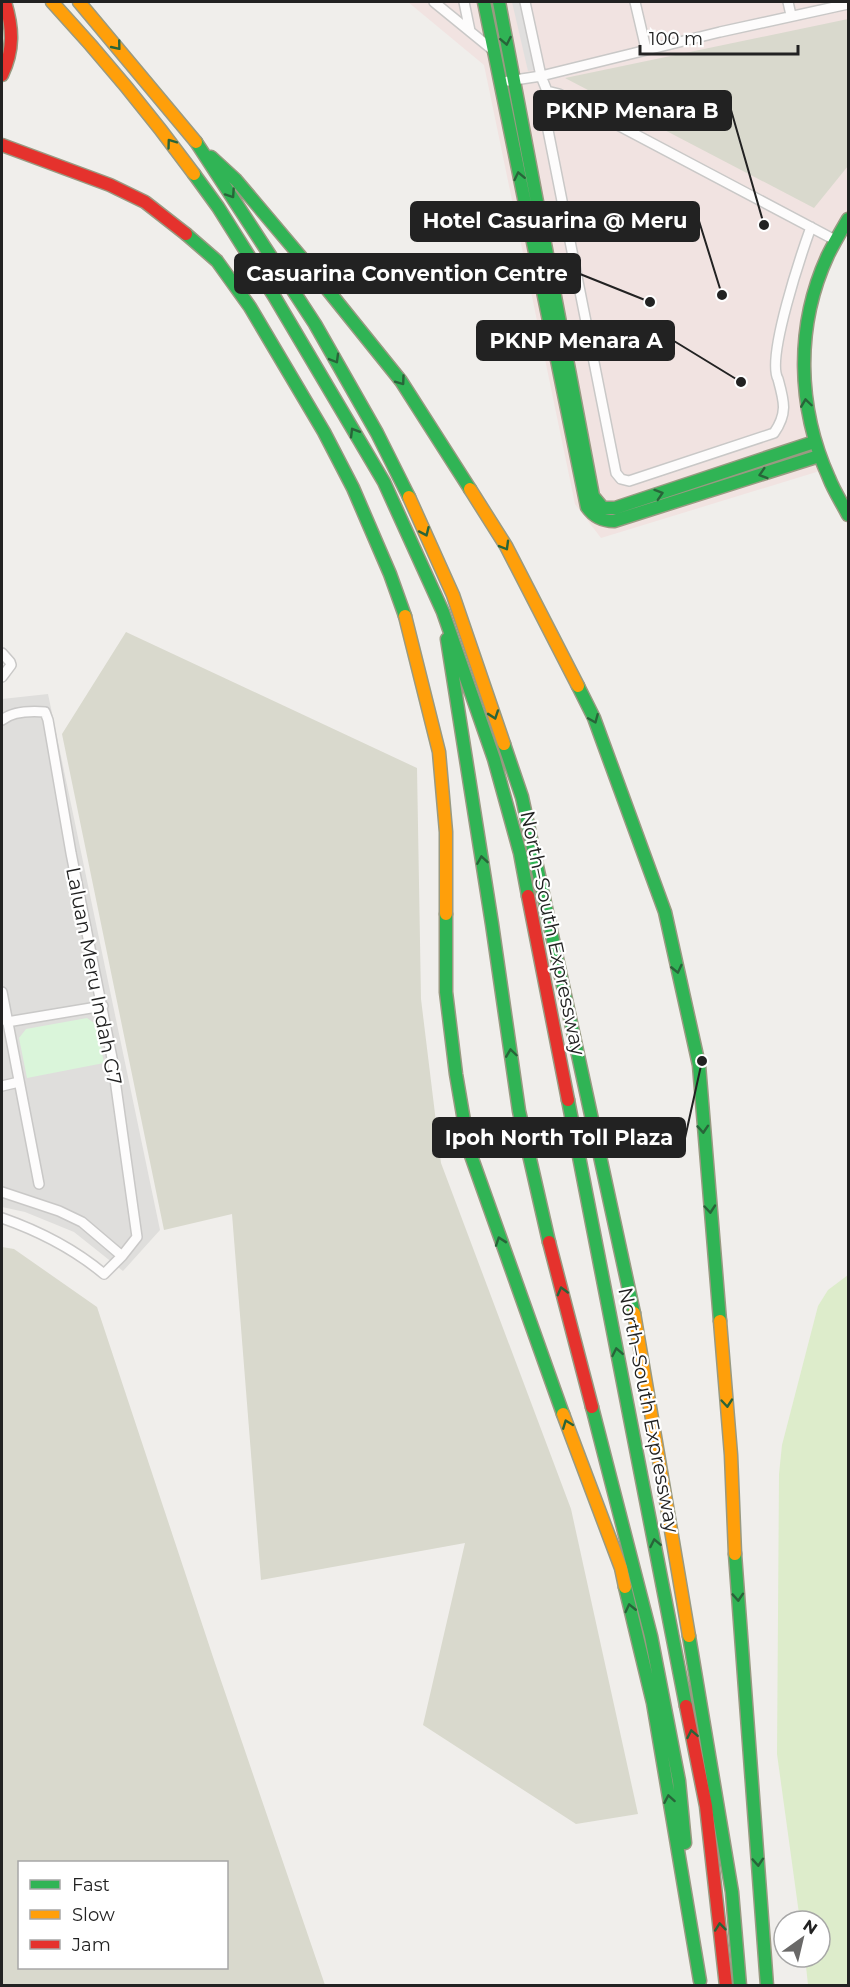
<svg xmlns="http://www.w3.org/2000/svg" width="850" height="1987" viewBox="0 0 850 1987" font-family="Montserrat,sans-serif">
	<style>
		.residential { fill: #dfdedc }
		.commercial { fill: #f1e3e1 }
		.construction { fill: #d9d9cd; fill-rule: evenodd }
		.grass { fill: #ddeccb }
		.park { fill: #daf5da }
		.parking { fill: #e0dfde }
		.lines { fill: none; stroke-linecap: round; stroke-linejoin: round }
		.street-casing { stroke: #c9c8c7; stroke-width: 12 }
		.fast-casing { stroke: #999a82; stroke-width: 15 }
		.slow-casing { stroke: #999a82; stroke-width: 15 }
		.jam-casing { stroke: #999a82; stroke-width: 15 }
		.street { stroke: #fdfcfc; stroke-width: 9 }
		.fast { stroke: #30b455; stroke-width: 12 }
		.slow { stroke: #ff9f0a; stroke-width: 12 }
		.jam { stroke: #e5322d; stroke-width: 12 }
		.oneway { stroke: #286439 }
		.labels { text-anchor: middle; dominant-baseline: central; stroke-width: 4.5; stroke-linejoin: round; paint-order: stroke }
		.street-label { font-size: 20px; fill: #222; stroke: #fff }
		.leader { fill: none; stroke: #222; stroke-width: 2 }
		.callout-dot { fill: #222; stroke: #fff; stroke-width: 2 }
		.callout { fill: #222; stroke: #222; stroke-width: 2 }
		.callout-label { font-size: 21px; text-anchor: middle; font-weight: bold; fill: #fff }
	</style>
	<rect width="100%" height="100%" fill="#f0eeeb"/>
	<!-- residential -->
	<path class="residential" d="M48 694 160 1230 123 1271 74 1232 25 1212 2 1207V699Z"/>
	<!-- commercial -->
	<path class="commercial" d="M408 2H848V218L843 224 807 329 806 413 823 470 601 538 575 504 484 65Z"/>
	<!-- construction -->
	<path class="construction" d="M848 19V166L814 208 565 78Z
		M126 632 417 768 421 999 441 1163 571 1509 638 1814 576 1824 423 1725 465 1543 261 1580 232 1214 164 1230 62 734Z
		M2 1247 14 1249 97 1307 215 1663 325 1985H2ZM20 1862H226V1968H20Z"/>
	<!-- grass -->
	<path class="grass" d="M848 1275V1985H808L805 1957H820V1921H800L777 1754 779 1474 782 1445 818 1306 828 1290Z"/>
	<!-- park -->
	<path class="park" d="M87 1018 97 1025 104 1063 27 1078 19 1038 26 1029Z"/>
	<!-- parking -->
	<path class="parking" d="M512 2H521L536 70 528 71Z"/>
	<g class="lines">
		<!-- street casing -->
		<g class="street-casing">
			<path id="street" d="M434 2 494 51
				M464 2 470 31
				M525 2 541 76 547 91
				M635 2 646 49
				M788 2 791 15
				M508 81 541 76 720 32 848 4
				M547 91 543 95 542 100 616 473 621 479 629 481 774 433C788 413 784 401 778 379 766 358 802 252 811 227
				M547 91 559 94 835 240
				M2 653 10 662 11 665 2 677
				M2 720C13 711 32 711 45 712L48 720 71 853 112 1058 137 1237 122 1256 104 1274C73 1248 39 1231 2 1218
				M2 992 39 1184
				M7 1022 103 1006
				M2 1086 19 1082
				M2 1192 59 1211 82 1222 122 1256"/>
		</g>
		<!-- fast casing -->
		<g class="fast-casing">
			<path id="fast" d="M484 2 587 507C594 517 602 521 614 521L819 456
				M499 2 593 496 603 508
				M196 142 315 324 377 433 409 497
				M211 157 236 180 306 263 401 381 470 489
				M194 174 218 207 274 296 384 482 443 612 494 759 520 853 528 896
				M848 219C841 231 834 243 828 255 795 326 797 407 829 478 834 491 842 503 848 515
				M186 234 217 261 250 307 324 432 353 488 390 574 405 616
				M603 508H615L814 442
				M447 639 492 924 519 1111 549 1242
				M578 686 594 718 665 912 699 1065 720 1321
				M504 744 522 797 634 1313
				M446 914V992L456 1074 469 1150 563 1414
				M568 1100 686 1706
				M592 1407 651 1636 679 1781 685 1843
				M735 1554 767 1986
				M625 1587 653 1703 700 1981
				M689 1636 732 1892 740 1986"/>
		</g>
		<!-- slow casing -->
		<g class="slow-casing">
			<path id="slow" d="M52 2C103 57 150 114 194 174
				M79 2 196 142
				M470 489 506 546 578 686
				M409 497 453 595 504 744
				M405 616 439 752 446 832V914
				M634 1313 689 1636
				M720 1321 731 1455 735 1554
				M563 1414 621 1568 625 1587"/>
		</g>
		<!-- jam casing -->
		<g class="jam-casing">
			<path id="jam" d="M2 75C14 50 13 28 5 2
				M2 145 110 185 145 202 186 234
				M528 896 568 1100
				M549 1242 592 1407
				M686 1706 706 1806 726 1986"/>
		</g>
		<!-- street -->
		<use href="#street" class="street"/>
		<!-- fast -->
		<use href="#fast" class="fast"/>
		<!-- slow -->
		<use href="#slow" class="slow"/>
		<!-- jam -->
		<use href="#jam" class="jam"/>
	</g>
	<!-- one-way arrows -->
	<defs><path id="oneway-chevron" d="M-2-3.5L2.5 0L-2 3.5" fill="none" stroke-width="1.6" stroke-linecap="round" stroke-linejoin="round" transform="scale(1.5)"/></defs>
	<g class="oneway">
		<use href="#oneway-chevron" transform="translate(506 41) rotate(79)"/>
		<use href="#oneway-chevron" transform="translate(117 46) rotate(51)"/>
		<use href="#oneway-chevron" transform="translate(171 143) rotate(-126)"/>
		<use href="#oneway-chevron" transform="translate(519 176) rotate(-102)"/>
		<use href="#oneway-chevron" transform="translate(231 194) rotate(56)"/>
		<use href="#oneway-chevron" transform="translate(335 359) rotate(60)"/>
		<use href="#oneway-chevron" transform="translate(401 381) rotate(54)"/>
		<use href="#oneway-chevron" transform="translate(806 403) rotate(-98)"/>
		<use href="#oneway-chevron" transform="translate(354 432) rotate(-121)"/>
		<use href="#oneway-chevron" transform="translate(763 474) rotate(163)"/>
		<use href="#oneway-chevron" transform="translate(659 494) rotate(-18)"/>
		<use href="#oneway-chevron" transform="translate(425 532) rotate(66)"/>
		<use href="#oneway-chevron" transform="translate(505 546) rotate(60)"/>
		<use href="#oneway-chevron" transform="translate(494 715) rotate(71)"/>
		<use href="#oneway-chevron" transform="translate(594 719) rotate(67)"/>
		<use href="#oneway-chevron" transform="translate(482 860) rotate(-99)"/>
		<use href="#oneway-chevron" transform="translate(677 969) rotate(77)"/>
		<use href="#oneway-chevron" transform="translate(511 1053) rotate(-98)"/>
		<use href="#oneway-chevron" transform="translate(703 1129) rotate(86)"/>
		<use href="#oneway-chevron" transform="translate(710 1209) rotate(85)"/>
		<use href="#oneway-chevron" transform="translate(500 1241) rotate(-109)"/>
		<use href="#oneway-chevron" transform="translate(562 1291) rotate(-105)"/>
		<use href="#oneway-chevron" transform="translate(617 1352) rotate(-101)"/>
		<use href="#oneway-chevron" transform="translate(727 1403) rotate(85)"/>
		<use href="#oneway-chevron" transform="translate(567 1424) rotate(-111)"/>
		<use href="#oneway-chevron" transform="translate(655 1543) rotate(-101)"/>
		<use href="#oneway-chevron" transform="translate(738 1597) rotate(86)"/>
		<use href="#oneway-chevron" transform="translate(630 1608) rotate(-103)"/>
		<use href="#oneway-chevron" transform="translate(692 1734) rotate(-101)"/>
		<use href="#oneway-chevron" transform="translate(669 1799) rotate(-100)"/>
		<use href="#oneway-chevron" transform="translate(758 1862) rotate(86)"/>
		<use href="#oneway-chevron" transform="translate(720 1927) rotate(-96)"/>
	</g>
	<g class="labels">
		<!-- street labels -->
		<g class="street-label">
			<text transform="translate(553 933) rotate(78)">North–South Expressway</text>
			<text transform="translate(94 976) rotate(79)">Laluan Meru Indah G7</text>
			<text transform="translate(649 1410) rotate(79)">North–South Expressway</text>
		</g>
	</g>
	<!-- callouts -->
	<path class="leader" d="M764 225L731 110M722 295L699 221M650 302L580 274M741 382L674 341M702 1061L685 1138"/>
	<g class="callout-dot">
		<circle cx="764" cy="225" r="6"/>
		<circle cx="722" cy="295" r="6"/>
		<circle cx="650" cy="302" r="6"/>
		<circle cx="741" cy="382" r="6"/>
		<circle cx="702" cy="1061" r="6"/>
	</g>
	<g class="callout">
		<rect x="534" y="91" width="197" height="39" rx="6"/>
		<rect x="411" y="202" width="288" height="39" rx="6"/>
		<rect x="235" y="254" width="345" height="39" rx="6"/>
		<rect x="477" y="321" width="197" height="39" rx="6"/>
		<rect x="433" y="1118" width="252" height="39" rx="6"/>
	</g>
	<g class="callout-label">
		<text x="632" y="118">PKNP Menara B</text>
		<text x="555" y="228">Hotel Casuarina @ Meru</text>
		<text x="407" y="281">Casuarina Convention Centre</text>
		<text x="576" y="348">PKNP Menara A</text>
		<text x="559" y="1145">Ipoh North Toll Plaza</text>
	</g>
	<!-- border -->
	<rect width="850" height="1987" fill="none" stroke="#222222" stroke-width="6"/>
	<!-- legend -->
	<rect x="18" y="1861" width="210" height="108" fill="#ffffff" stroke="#a7a7a7" stroke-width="1.5"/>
	<rect x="30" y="1880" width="30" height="9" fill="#30b455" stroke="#a7a7a7" stroke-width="1.5"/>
	<text x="72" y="1891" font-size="18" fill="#222222">Fast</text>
	<rect x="30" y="1910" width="30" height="9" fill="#ff9f0a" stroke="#a7a7a7" stroke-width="1.5"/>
	<text x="72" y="1921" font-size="18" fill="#222222">Slow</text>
	<rect x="30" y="1940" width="30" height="9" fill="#e5322d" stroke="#a7a7a7" stroke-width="1.5"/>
	<text x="72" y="1951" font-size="18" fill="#222222">Jam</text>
	<!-- north arrow -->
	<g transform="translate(802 1939) rotate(34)"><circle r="28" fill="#ffffff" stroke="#a7a7a7" stroke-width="1.5"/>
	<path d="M0-4.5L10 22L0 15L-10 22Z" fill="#6a6968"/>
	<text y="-9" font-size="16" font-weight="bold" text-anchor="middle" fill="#222222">N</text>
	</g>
	<!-- scale -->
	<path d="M640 45v9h158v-9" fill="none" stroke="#222222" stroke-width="3"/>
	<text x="649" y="45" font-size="18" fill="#222222" stroke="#ffffff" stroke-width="4.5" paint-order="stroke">100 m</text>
</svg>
